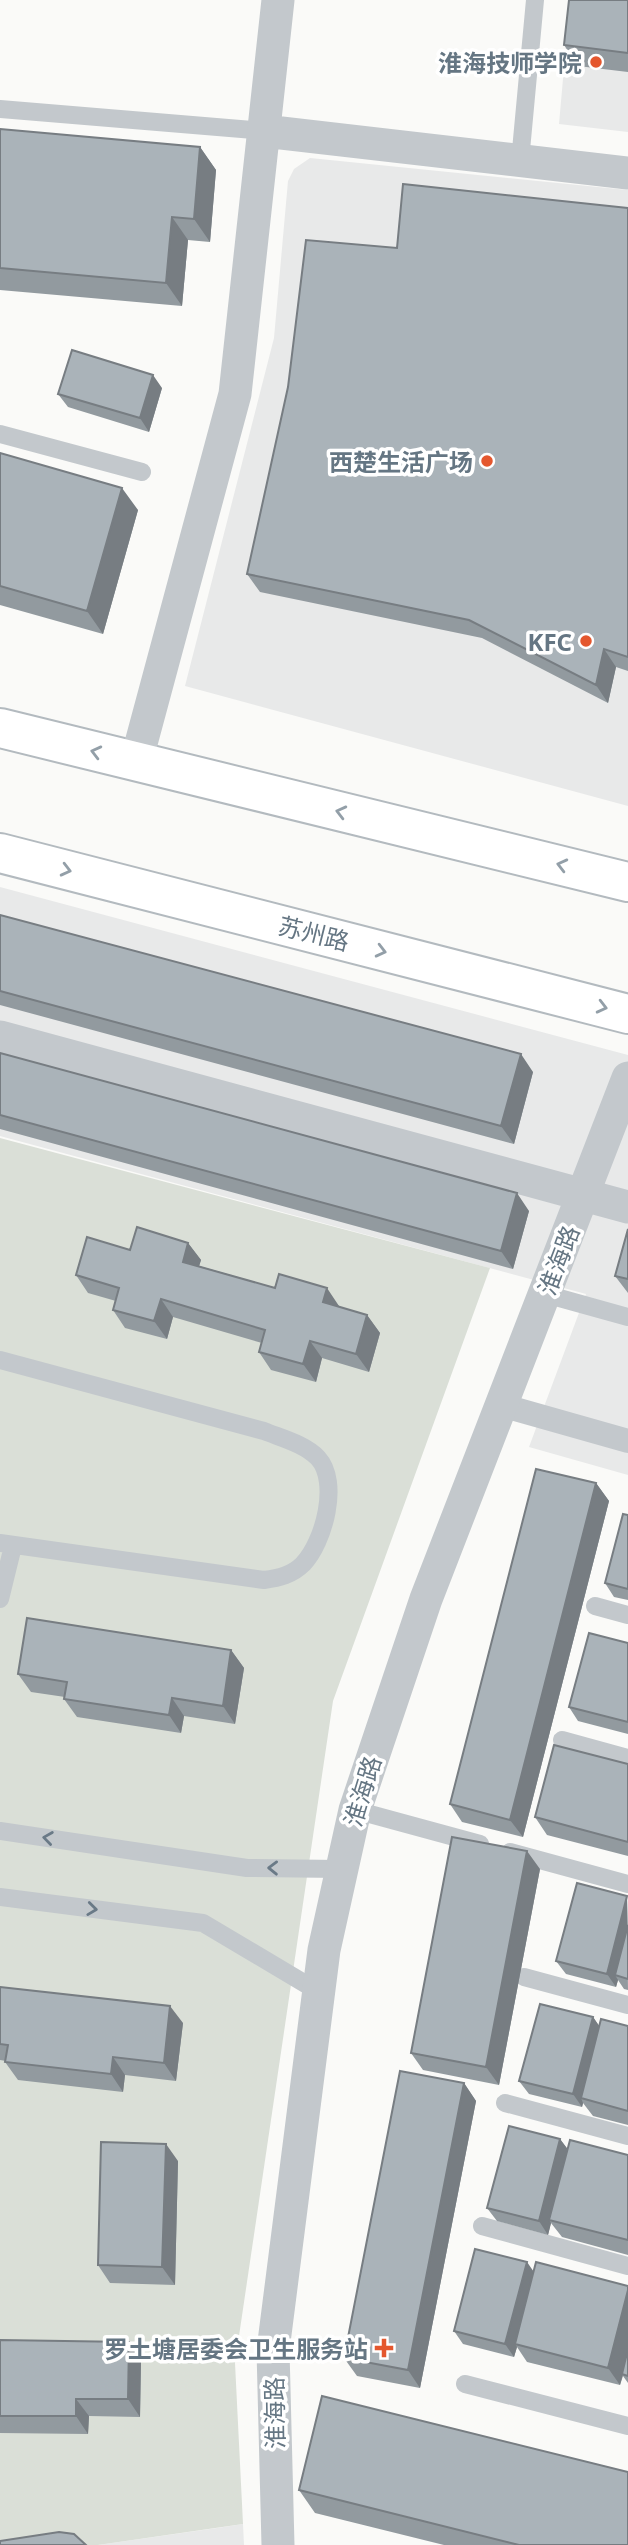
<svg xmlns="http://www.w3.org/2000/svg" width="628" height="2545" viewBox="0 0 628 2545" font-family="'Noto Sans','Noto Sans SC',sans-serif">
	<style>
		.built { fill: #e8e9e9 }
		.green { fill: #dadfd7 }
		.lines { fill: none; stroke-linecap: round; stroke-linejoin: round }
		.secondary-casing { stroke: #b3babf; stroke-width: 42 }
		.service { stroke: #c3c8cc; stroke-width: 18 }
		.pedestrian { stroke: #c3c8cc; stroke-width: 24 }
		.minor { stroke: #c3c8cc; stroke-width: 33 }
		.secondary { stroke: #fff; stroke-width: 38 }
		.wall { fill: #929a9f }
		.shaded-wall { fill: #777d82 }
		.building { fill: #aab3b9; stroke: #777d82; stroke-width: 2 }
		.oneway { stroke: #939fa8 }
		.oneway2 { stroke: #6a7a87 }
		.poi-dot { fill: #e4572e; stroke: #fff; stroke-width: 2.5 }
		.labels { text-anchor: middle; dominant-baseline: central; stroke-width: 7; stroke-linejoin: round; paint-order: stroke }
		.poi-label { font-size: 24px; font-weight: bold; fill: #657683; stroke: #fff; text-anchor: end }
		.street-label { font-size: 24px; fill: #657683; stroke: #fff }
	</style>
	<rect width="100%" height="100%" fill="#fafaf8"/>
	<!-- built -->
	<path class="built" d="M570 0H628V132L559 124Z
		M310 158 628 190V806L185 686 274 338 288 181 294 169Z
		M0 887 628 1055V1475L529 1447 586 1294 0 1136Z
		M243 2524 244 2545H98L217 2528Z"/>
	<!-- green -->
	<path class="green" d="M0 1138 490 1268 333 1701 235 2363 243 2524 98 2545H0Z"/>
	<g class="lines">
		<!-- secondary casing -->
		<g class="secondary-casing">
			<path id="secondary" d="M0 728 628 882
				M0 853 628 1014"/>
		</g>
		<!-- service -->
		<path class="service" d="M0 109 264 131
			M520 161 535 0
			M0 434 142 472
			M545 1294 628 1317
			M0 1360 264 1431C281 1438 305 1444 318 1458 340 1482 324 1542 303 1564 292 1575 279 1578 264 1580L0 1543
			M0 1599 13 1546
			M595 1606 628 1615
			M562 1740 628 1758
			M355 1810 480 1844
			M0 1831 247 1868 341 1869
			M510 1852 628 1884
			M0 1897 203 1923 319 1992
			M524 1977 628 2005
			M505 2103 628 2136
			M482 2226 628 2266
			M465 2384 628 2426"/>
		<!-- pedestrian -->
		<path class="pedestrian" d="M501 1405 628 1441"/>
		<!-- minor -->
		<path class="minor" d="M264 131 628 173
			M136 762 235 394 278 0
			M0 1037 628 1207
			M278 2545 273 2350 324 1950 355 1810 426 1599 628 1078"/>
		<!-- secondary -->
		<use href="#secondary" class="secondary"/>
	</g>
	<!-- wall -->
	<path class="wall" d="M628 0V72L578 66 564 45Z
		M0 129 200 147 216 170 210 242 188 240 182 306 0 290Z
		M628 208V671L616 667 608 703 482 638 260 592 247 574 397 248Z
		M162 388 149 432 68 407 58 394Z
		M0 453 138 510 103 634 0 605Z
		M0 915 533 1072 514 1144 0 1005Z
		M0 1053 529 1211 513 1269 0 1129Z
		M628 1229V1293L615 1276Z
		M188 1243 201 1260 199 1266 339 1306V1307L367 1315 380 1333 369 1372 322 1358 316 1382 271 1370 259 1352 262 1343 173 1317 167 1339 125 1328 113 1310 116 1301 88 1293 76 1275 130 1250Z
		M596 1483 609 1501 523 1837 462 1822 450 1804Z
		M628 1515V1600L614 1597 605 1583Z
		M628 1643V1734L578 1721 569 1707Z
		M231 1650 244 1668 235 1724 184 1716 181 1733 77 1717 64 1699 65 1697 31 1692 18 1674Z
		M628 1764V1856L547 1835 535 1817Z
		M540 1869 499 2085 423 2070 411 2053Z
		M627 1896 628 1990 624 1989 618 1980 616 1987 566 1974 556 1961Z
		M0 1987 183 2023 176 2081 125 2075 123 2092 18 2080 5 2062 6 2061 0 2060Z
		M593 2017 599 2026H628V2125L593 2116 583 2103 582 2107 529 2094 519 2081Z
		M464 2083 476 2101 420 2388 357 2376 344 2358Z
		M560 2139 567 2149 628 2155V2255L562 2237 551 2223 548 2235 497 2221 487 2208Z
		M178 2161 175 2285 110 2283 98 2265Z
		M534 2272 628 2286V2383L623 2376 620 2385 527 2362 517 2347 514 2357 463 2344 454 2331Z
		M0 2340 129 2342 141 2360 140 2417 89 2416 88 2434 0 2433Z
		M299 2490 628 2545H444L315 2513Z"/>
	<!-- shaded-wall -->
	<path class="shaded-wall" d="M200 147 216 170 210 242 194 219Z
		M172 217 188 240 182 306 166 283Z
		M153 375 162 388 149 432 140 418Z
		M122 488 138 510 103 634 87 611Z
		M604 649 616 667 608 703 596 685Z
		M521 1054 533 1072 514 1144 501 1126Z
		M517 1193 529 1211 513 1269 501 1251Z
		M188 1243 201 1260 195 1279 183 1262Z
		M327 1288 339 1306 335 1320 323 1302Z
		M161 1299 173 1317 167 1339 154 1321Z
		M367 1315 380 1333 369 1372 356 1354Z
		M310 1341 322 1358 316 1382 303 1364Z
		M596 1483 609 1501 523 1837 510 1820Z
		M231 1650 244 1668 235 1724 223 1706Z
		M172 1698 184 1716 181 1733 169 1715Z
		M527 1851 540 1869 499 2085 486 2067Z
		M627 1896 628 1943 615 1975 618 1980 616 1987 607 1974Z
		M170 2006 183 2023 176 2081 164 2063Z
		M593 2017 602 2030 581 2098 583 2103 582 2107 573 2094Z
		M113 2057 125 2075 123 2092 111 2074Z
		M464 2083 476 2101 420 2388 408 2370Z
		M560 2139 570 2152 549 2220 551 2223 548 2235 539 2221Z
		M166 2144 178 2161 175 2285 162 2267Z
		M527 2262 536 2275 515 2344 517 2347 514 2357 505 2344Z
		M628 2290V2355L620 2385 608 2368Z
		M129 2342 141 2360 140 2417 128 2399Z
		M76 2399 89 2416 88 2434 76 2416Z"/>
	<!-- building -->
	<path class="building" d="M569 0H628V53L564 45Z
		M0 129 200 147 194 219 172 217 166 283 0 268Z
		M403 184 628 208V657L604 649 596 685 469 620 247 574 288 387 306 240 397 248Z
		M72 350 153 375 140 418 58 394Z
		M0 453 122 488 87 611 0 586Z
		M0 915 521 1054 501 1126 0 991Z
		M0 1053 517 1193 501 1251 0 1115Z
		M137 1227 188 1243 183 1262 275 1288 279 1274 327 1288 323 1302 367 1315 356 1354 310 1341 303 1364 259 1352 265 1330 161 1299 154 1321 113 1310 119 1288 76 1275 87 1237 130 1250Z
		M628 1229V1279L615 1276Z
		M536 1469 596 1483 510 1820 450 1804Z
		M623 1514 628 1515V1589L605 1583Z
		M27 1618 231 1650 223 1706 172 1698 169 1715 64 1699 67 1682 18 1674Z
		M589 1633 628 1643V1722L569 1707Z
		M554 1745 628 1764V1842L535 1817Z
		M452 1837 527 1851 486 2067 411 2053Z
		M577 1883 627 1896 607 1974 556 1961Z
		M628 1925V1979L615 1975Z
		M0 1987 170 2006 164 2063 113 2057 111 2074 5 2062 8 2045 0 2044Z
		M540 2004 593 2017 573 2094 519 2081Z
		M601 2019 628 2026V2111L581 2098Z
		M400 2071 464 2083 408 2370 344 2358Z
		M509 2126 560 2139 539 2221 487 2208Z
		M570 2140 628 2155V2240L549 2220Z
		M101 2142 166 2144 162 2267 98 2265Z
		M475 2249 527 2262 505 2344 454 2331Z
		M536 2262 628 2286V2290L608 2368 515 2344Z
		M0 2340 129 2342 128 2399H76V2416H0Z
		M628 2349V2376L622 2374Z
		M322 2396 628 2472V2545H519L299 2490Z
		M59 2532 74 2534 86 2545H0V2541Z"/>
	<!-- one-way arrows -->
	<defs><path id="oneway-chevron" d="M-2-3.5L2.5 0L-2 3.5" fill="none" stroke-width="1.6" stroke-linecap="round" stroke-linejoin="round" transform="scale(1.75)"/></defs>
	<g class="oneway">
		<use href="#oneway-chevron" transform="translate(96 752) rotate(-166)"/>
		<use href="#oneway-chevron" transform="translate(341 812) rotate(-166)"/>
		<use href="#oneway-chevron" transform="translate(562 865) rotate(-166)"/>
		<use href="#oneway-chevron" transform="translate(66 870) rotate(14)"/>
		<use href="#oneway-chevron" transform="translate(381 951) rotate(14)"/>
		<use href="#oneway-chevron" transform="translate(602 1007) rotate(14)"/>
	</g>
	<g class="oneway2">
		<use href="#oneway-chevron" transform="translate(48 1838) rotate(-172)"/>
		<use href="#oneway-chevron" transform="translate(273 1868) rotate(-179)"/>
		<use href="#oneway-chevron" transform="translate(92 1909) rotate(7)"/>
	</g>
	<!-- markers -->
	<g class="poi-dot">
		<circle cx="596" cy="62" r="7"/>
		<circle cx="487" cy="461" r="7"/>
		<circle cx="586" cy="641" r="7"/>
		<path d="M380.5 2337.5h7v7h7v7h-7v7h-7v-7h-7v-7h7z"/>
	</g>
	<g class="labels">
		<!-- poi labels -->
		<g class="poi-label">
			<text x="582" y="62">淮海技师学院</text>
			<text x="473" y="461">西楚生活广场</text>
			<text x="572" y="641">KFC</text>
			<text x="368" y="2348">罗土塘居委会卫生服务站</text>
		</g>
		<!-- street labels -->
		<g class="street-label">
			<text transform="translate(314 933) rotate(14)">苏州路</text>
			<text transform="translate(558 1260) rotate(-69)">淮海路</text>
			<text transform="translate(362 1791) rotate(-73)">淮海路</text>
			<text transform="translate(274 2413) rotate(-91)">淮海路</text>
		</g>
	</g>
</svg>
